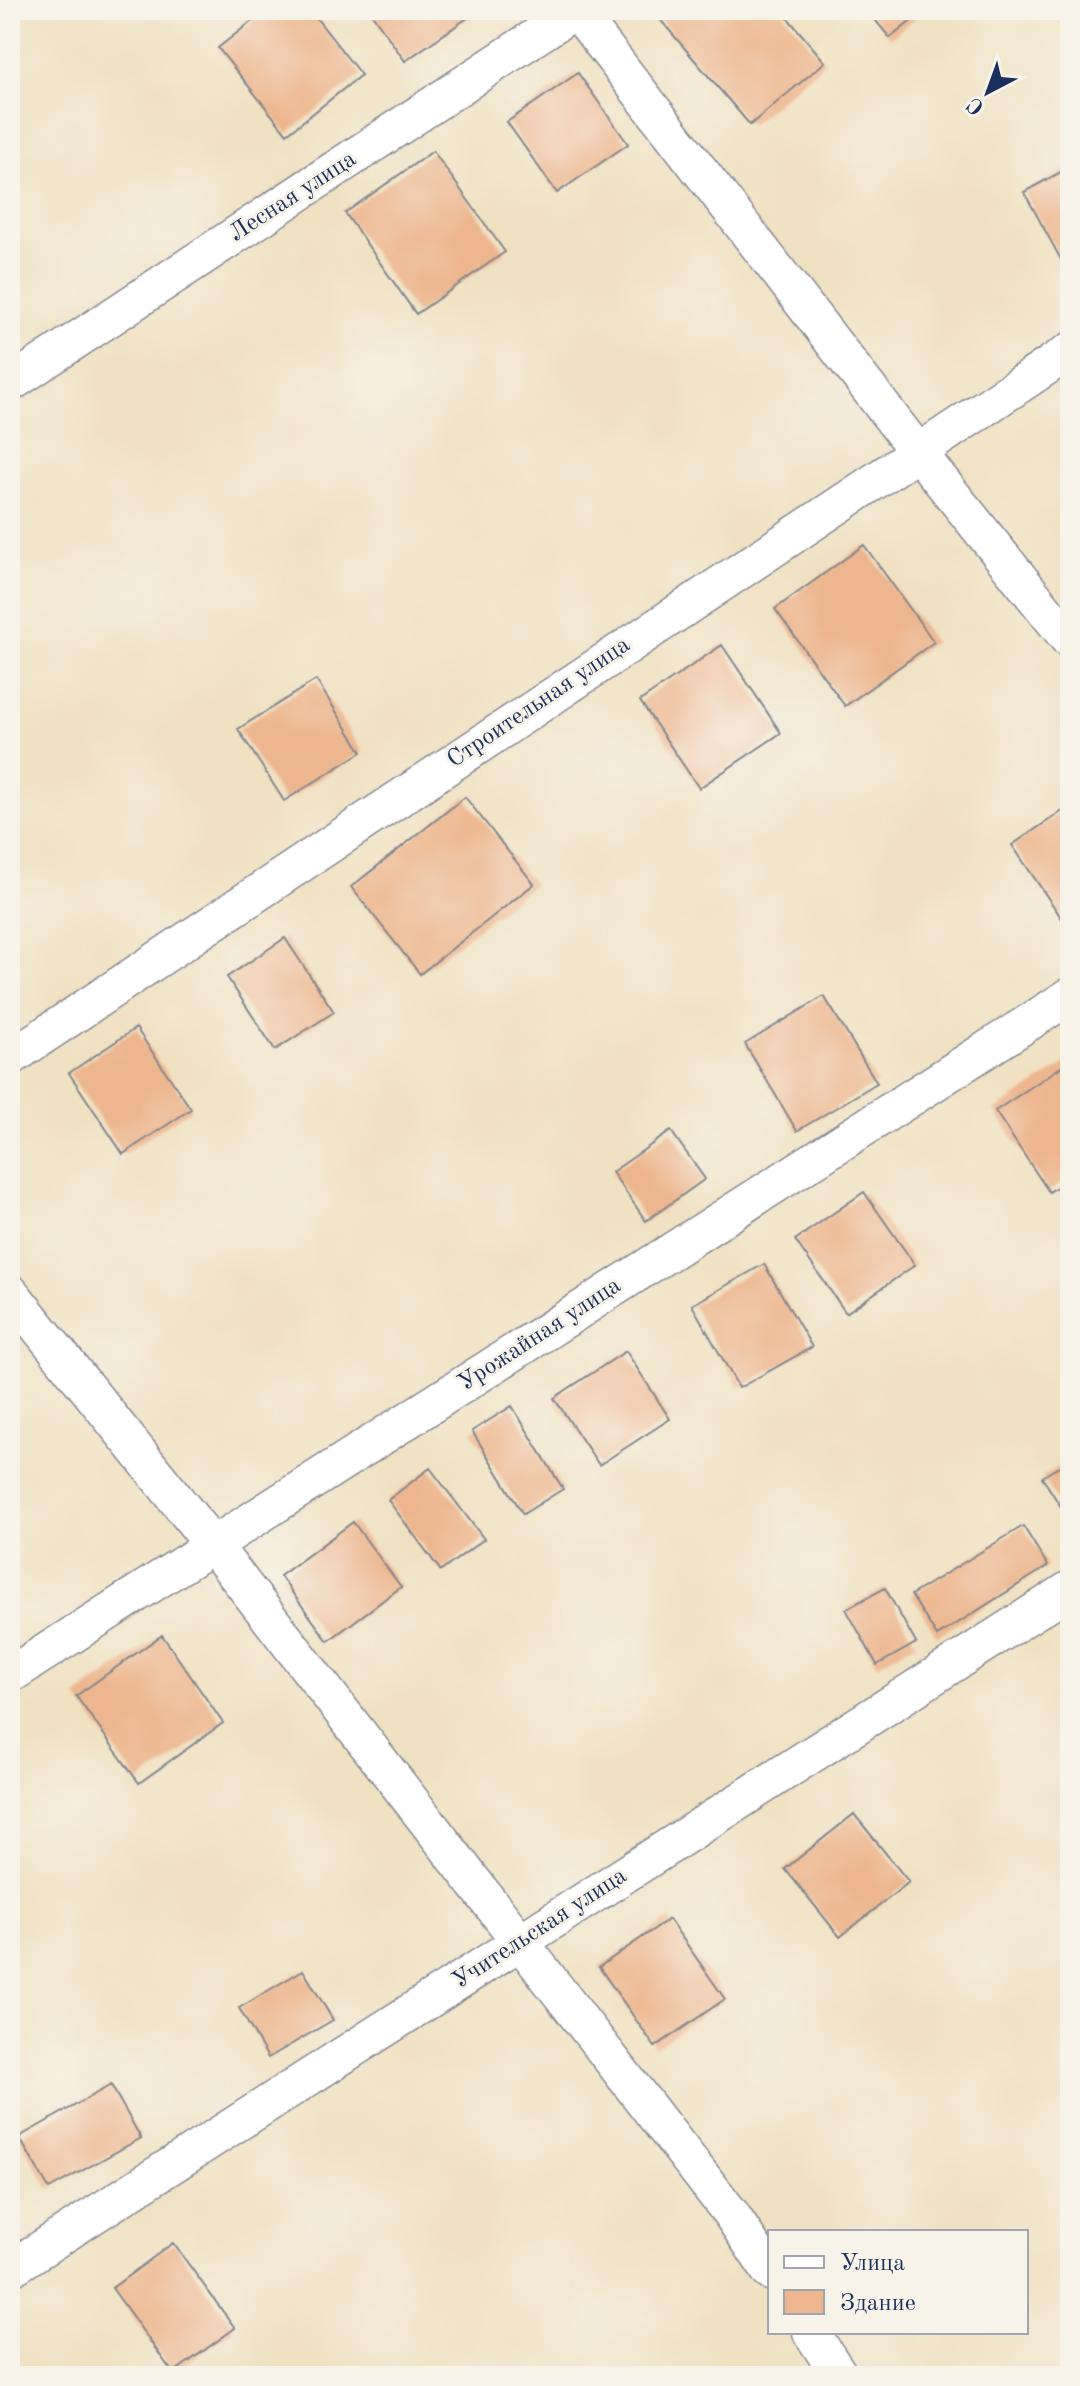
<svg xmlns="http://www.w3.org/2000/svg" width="1080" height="2386" viewBox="0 0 1080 2386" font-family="'Old Standard TT',serif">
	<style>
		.building { fill: #edb68e }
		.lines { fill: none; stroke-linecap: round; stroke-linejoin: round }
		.street-casing { stroke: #868890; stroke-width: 39 }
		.street { stroke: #fff; stroke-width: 36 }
		.labels { text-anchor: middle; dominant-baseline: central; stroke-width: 6; stroke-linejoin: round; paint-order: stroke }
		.street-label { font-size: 24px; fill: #1b2f5e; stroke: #f7f3e8 }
	</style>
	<rect width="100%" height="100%" fill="#f7f3e8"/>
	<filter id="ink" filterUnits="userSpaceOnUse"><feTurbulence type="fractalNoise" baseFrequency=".0125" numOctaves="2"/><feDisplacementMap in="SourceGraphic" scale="16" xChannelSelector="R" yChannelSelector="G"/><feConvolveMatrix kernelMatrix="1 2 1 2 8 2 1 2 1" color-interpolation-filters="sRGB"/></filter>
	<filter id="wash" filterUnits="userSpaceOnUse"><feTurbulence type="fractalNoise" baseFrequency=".006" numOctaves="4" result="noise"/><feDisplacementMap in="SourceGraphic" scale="32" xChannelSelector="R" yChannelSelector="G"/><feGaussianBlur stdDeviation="1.8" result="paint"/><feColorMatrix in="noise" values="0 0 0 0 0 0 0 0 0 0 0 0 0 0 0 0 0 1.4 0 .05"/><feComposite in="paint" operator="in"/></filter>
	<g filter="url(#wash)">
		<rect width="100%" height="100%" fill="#f0e1c2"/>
		<g id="blocks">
			<!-- building -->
			<path class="building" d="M266 10H310L361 75 287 134 218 48Z
				M369 10H479L405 61Z
				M666 10H781L825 62 750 125 658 17Z
				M867 10H925L890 38Z
				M578 73 628 144 557 193 507 122Z
				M433 151 505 252 416 314 345 213Z
				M1070 167V276L1024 192Z
				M864 545 934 642 845 706 775 609Z
				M722 645 781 733 699 788 640 701Z
				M316 680 362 752 284 801 238 729Z
				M465 797 534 884 420 974 351 887Z
				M1070 806V925L1067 926 1012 845Z
				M285 938 334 1012 275 1050 227 977Z
				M824 996 877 1083 797 1131 745 1044Z
				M136 1028 191 1109 123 1154 69 1073Z
				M1070 1061V1178L1049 1192 995 1111Z
				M671 1131 705 1179 646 1221 612 1172Z
				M864 1192 915 1265 846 1313 795 1240Z
				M764 1264 812 1347 739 1388 692 1305Z
				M626 1351 670 1419 599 1465 554 1398Z
				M512 1406 563 1489 523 1514 472 1431Z
				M1070 1460V1521L1042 1477Z
				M430 1468 484 1539 441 1571 388 1500Z
				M353 1522 401 1587 328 1641 280 1576Z
				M1023 1526 1048 1566 937 1636 911 1595Z
				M885 1588 916 1643 877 1665 846 1609Z
				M162 1635 223 1723 139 1783 76 1696Z
				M854 1814 909 1882 840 1937 785 1869Z
				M669 1919 725 1999 655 2047 599 1967Z
				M303 1970 333 2020 268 2058 239 2008Z
				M111 2085 141 2138 49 2189 19 2137Z
				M173 2243 235 2328 173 2373 112 2288Z"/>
		</g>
	</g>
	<g filter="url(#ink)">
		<use href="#blocks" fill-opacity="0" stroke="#868890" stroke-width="2"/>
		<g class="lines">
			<!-- street casing -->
			<g class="street-casing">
				<path id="street" d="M576 10 917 451 1070 641
					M10 384 576 10
					M10 1058 1070 351
					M10 1292 212 1544 731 2214 770 2272
					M10 1675 1070 996
					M10 2269 1070 1589
					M811 2332 840 2376"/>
			</g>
			<!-- street -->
			<use href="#street" class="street"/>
		</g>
	</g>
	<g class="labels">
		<!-- street labels -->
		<g class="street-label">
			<text transform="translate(293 197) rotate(-33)">Лесная улица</text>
			<text transform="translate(539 703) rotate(-34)">Строительная улица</text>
			<text transform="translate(540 1335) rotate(-33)">Урожайная улица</text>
			<text transform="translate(540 1929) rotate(-33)">Учительская улица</text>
		</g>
	</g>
	<!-- margin -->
	<rect width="1080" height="2386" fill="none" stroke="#f7f3e8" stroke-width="40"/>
	<!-- legend -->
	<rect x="768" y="2230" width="260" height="104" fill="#f7f3e8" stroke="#9fa5b1" stroke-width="2"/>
	<rect x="784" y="2256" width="40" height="12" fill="#ffffff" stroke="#9fa5b1" stroke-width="2"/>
	<text x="840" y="2270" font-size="24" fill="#1b2f5e">Улица</text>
	<rect x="784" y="2290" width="40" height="24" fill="#edb68e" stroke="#9fa5b1" stroke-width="2"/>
	<text x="840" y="2310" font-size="24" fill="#1b2f5e">Здание</text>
	<!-- north arrow -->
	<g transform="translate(988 92) rotate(221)" stroke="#f7f3e8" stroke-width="6" paint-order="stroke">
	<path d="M0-6L14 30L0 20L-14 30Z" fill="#1b2f5e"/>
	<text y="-12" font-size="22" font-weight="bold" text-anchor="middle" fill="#1b2f5e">С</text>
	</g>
</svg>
